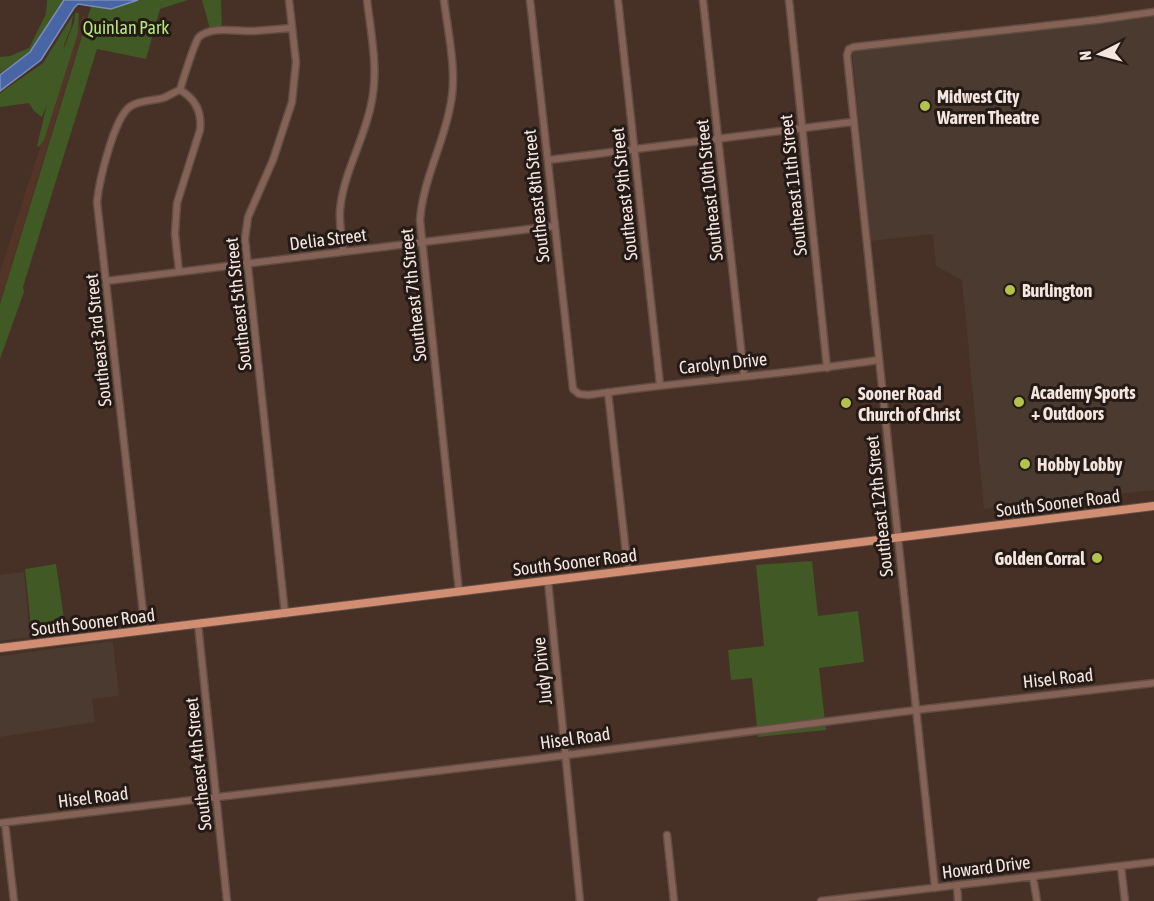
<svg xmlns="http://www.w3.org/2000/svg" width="1154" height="901" viewBox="0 0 1154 901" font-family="'Asap Condensed',sans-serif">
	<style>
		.commercial { fill: #4b3a2f }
		.built { fill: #533528 }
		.green { fill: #415925 }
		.water { fill: #4866a6; stroke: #7c8cb7; stroke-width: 1.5 }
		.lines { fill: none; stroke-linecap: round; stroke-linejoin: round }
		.minor-casing { stroke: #634d44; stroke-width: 9 }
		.major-casing { stroke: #634d44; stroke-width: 10 }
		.minor { stroke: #846356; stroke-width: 6 }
		.major { stroke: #d18e72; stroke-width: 8 }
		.poi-dot { fill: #b3c24b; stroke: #251b16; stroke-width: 2 }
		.labels { text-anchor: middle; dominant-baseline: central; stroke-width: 6; stroke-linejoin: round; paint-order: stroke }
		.park-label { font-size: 18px; fill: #b6e582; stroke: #251b16 }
		.poi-label { font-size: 18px; font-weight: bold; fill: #f5e5df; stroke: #251b16; text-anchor: start }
		.street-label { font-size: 18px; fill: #f5e5df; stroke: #251b16 }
	</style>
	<rect width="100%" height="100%" fill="#473026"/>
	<!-- commercial -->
	<path class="commercial" d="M1154 17V490L984 509 962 280 936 266 933 234 871 241 852 51Z
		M24 572 30 637 0 641V575Z
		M113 641 119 696 92 699 95 722 0 737V656Z"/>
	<!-- built -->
	<path class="built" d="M82 16 87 17 0 302V272Z"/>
	<!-- green -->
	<path class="green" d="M47 0H64L30 52 0 73V57L10 56 29 48 46 14Z
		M93 0H188L160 9 146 59 97 49 23 287 24 292 0 359V304Z
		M202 0H221L222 28 210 29Z
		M75 13H79L78 33 44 140 39 147 37 146 47 104 42 117 34 111 29 103 0 107V93L43 63 73 15 71 28 64 45V48L74 22Z
		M812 561 818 616 858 611 864 662 819 668 826 730 758 737 752 678 731 680 728 650 764 646 756 565Z
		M56 564 66 632 32 637 25 569Z"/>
	<!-- water -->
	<path class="water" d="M64 0H138L111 9 78 4 74 8 41 60 0 91V75L30 52Z"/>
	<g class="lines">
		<!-- minor casing -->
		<g class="minor-casing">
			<path id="minor" d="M444 0C448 34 458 73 450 107 443 145 423 180 420 220L459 592
				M530 0 573 389 579 394 588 395C685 381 782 375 878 360
				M618 0 660 385
				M703 0 744 376
				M789 0 827 368
				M180 90C182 83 195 41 199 37 212 25 238 32 254 31 267 30 280 29 292 28
				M548 160 852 122
				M343 251C342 238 339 224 340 210 343 174 364 140 371 105 379 70 371 34 367 0
				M179 272 175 234 177 203 200 130C202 112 196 99 180 90
				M106 281 554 226
				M608 392 628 571
				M548 581 580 901
				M285 614 245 239 248 217 273 160 292 102 296 62 289 0
				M198 624 227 901
				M145 630 97 202C99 182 114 116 131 106 140 100 153 101 163 98 169 96 174 92 180 90
				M0 823 536 759 916 710 1154 683
				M5 823 14 901
				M667 835 674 901
				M1121 867 1125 901
				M1033 877 1037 901
				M957 885 958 901
				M935 888 847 55 849 49 854 47 1097 20 1154 12
				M821 901 1154 862"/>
		</g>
		<!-- major casing -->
		<g class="major-casing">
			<path id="major" d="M0 648 1154 506"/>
		</g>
		<!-- minor -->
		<use href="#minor" class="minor"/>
		<!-- major -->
		<use href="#major" class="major"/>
	</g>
	<!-- markers -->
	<g class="poi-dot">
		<circle cx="925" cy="106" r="6"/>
		<circle cx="1010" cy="290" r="6"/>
		<circle cx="1019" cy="402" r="6"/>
		<circle cx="846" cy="403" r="6"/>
		<circle cx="1025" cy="464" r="6"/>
		<circle cx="1097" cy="558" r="6"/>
	</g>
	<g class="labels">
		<!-- park labels -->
		<g class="park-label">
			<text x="126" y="27">Quinlan Park</text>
		</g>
		<!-- poi labels -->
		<g class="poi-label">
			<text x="937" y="96">Midwest City<tspan x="937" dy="21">Warren Theatre</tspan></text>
			<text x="1022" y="290">Burlington</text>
			<text x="1031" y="392">Academy Sports<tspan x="1031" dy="21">+ Outdoors</tspan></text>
			<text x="858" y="393">Sooner Road<tspan x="858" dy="21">Church of Christ</tspan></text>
			<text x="1037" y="464">Hobby Lobby</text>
			<text x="1085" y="558" text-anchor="end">Golden Corral</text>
		</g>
		<!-- street labels -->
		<g class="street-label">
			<text transform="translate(793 185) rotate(-96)">Southeast 11th Street</text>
			<text transform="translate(709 190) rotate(-96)">Southeast 10th Street</text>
			<text transform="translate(624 194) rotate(-96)">Southeast 9th Street</text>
			<text transform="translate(536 196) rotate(-96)">Southeast 8th Street</text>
			<text transform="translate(328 239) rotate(-7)">Delia Street</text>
			<text transform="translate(413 295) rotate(-96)">Southeast 7th Street</text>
			<text transform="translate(238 304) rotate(-96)">Southeast 5th Street</text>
			<text transform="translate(98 340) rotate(-96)">Southeast 3rd Street</text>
			<text transform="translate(723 363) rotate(-6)">Carolyn Drive</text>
			<text transform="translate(1058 503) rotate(-7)">South Sooner Road</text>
			<text transform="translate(879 506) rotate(-96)">Southeast 12th Street</text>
			<text transform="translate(575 562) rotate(-7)">South Sooner Road</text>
			<text transform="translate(93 622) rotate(-7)">South Sooner Road</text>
			<text transform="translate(542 671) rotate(-96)">Judy Drive</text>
			<text transform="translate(1058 678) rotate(-6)">Hisel Road</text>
			<text transform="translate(575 738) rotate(-8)">Hisel Road</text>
			<text transform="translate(198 764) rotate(-96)">Southeast 4th Street</text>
			<text transform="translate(93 797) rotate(-7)">Hisel Road</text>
			<text transform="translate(986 867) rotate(-7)">Howard Drive</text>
		</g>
	</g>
	<!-- north arrow -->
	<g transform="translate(1100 54) rotate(264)" stroke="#251b16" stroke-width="4.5" paint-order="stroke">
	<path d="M0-4.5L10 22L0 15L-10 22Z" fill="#f5e5df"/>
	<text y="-9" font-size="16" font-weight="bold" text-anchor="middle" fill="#f5e5df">N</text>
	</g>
</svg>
